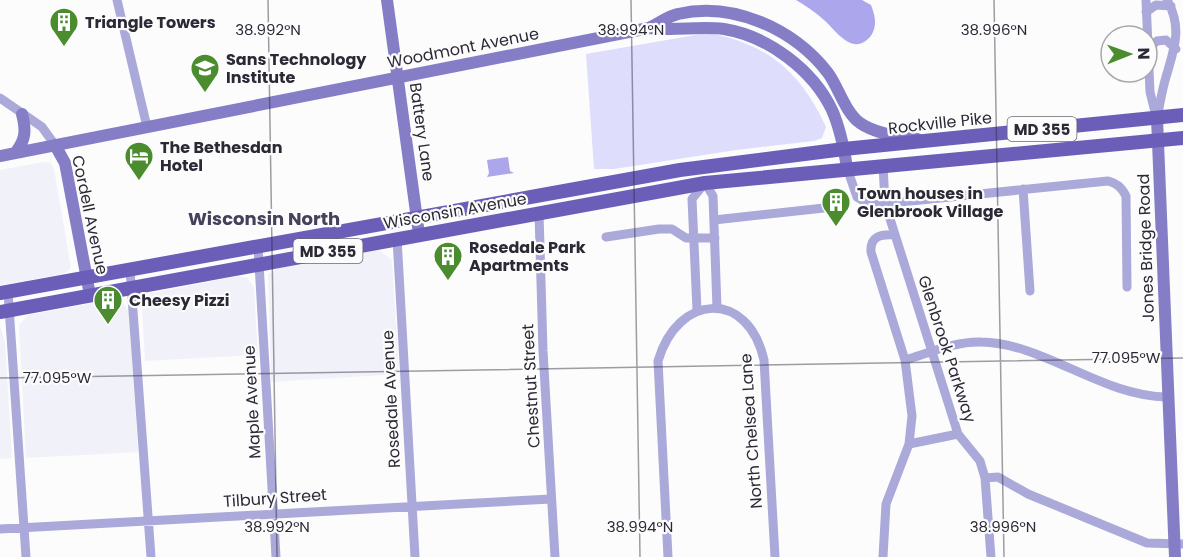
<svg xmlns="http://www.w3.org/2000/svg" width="1183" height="557" viewBox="0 0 1183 557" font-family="Poppins,sans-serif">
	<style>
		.built { fill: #f1f1f9 }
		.green { fill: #deddfc }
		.water { fill: #aca6ed }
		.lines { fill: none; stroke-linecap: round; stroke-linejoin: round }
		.street { stroke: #aba8da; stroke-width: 9 }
		.secondary { stroke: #857ec7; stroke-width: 12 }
		.primary { stroke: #6b5eb9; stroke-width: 14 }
		.ticks { fill: none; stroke: #2a2935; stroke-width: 1.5; stroke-opacity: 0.45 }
		.labels { text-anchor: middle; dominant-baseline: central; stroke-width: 4.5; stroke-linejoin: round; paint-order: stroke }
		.shield { fill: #fcfcfc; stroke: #696871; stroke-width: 1.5 }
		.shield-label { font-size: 15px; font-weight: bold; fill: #2a2935 }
		.poi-label { font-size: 16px; font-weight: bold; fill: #2a2935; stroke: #fcfcfc; text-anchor: start }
		.street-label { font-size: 16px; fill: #2a2935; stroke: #fcfcfc }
		.neighbourhood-label { font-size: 18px; font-weight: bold; fill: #43415b; stroke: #fcfcfc }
		.ticks-label { font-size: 15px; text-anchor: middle; fill: #2a2935; stroke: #fcfcfc; stroke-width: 4.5; stroke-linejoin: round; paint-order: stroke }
	</style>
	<rect width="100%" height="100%" fill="#fcfcfc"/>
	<!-- built -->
	<path class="built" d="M44 162 51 163 54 169 71 268 63 274 0 285V170Z
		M379 250 392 260 399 374 271 382 268 274 277 269Z
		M238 276 248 278 254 288 258 355 145 361 142 305 148 294Z
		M110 300 123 303 129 312 138 452 26 458 19 325 28 315Z
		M0 326 5 342 12 458 0 459Z"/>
	<!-- green -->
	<path class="green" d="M707 33C767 43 801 72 826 127L822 138 814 141 736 150 614 169H594L586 54Z"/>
	<!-- water -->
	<path class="water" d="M796 0H862L871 5C875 15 878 27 870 37 852 57 836 30 824 20 815 12 806 6 796 0Z
		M508 157 510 171 514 173 487 177 489 173 487 160Z"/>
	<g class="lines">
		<!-- street -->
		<path class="street" d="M117 0 147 127
			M1146 0 1150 92 1156 116
			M1146 12 1156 5 1171 6
			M1148 49 1157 41 1166 40 1176 49
			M0 98 42 127 55 145
			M1157 118C1160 104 1162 90 1166 77 1174 49 1183 28 1167 0
			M883 165 885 203 958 434 980 461 985 478 998 477 1028 494 1147 543 1183 544
			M847 168 857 197 871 205 1108 181C1118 184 1121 187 1126 196L1127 287
			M1023 189 1030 291
			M539 213 543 351 555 557
			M714 220 833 207
			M606 237 659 229H672L686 238H715
			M397 238 415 557
			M258 246 276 557
			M130 270 151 557
			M8 292 26 557
			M697 310 692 199 705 183 713 196 717 308
			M905 360C929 353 956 341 981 342 1044 343 1101 396 1167 397
			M909 444 958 434
			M985 478 991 557
			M0 529 551 499
			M668 557 658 361C678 293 748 289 764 360L775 557
			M883 557 886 504 909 444 912 416 905 360 871 252C870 236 881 234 894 235"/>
		<!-- secondary -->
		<path class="secondary" d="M387 0 419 234
			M650 28C675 31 699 26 724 29 768 36 813 70 832 110 840 128 844 148 847 168
			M1157 118 1175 557
			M55 145 65 163 90 295
			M16 152C26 139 26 130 22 114
			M0 156 649 28C658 24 668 16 678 14 733 1 794 29 828 73 839 88 845 112 860 123 876 134 898 136 917 139"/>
		<!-- primary -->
		<path class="primary" d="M0 293 680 170 844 149 1183 115
			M0 312 705 183 1183 138"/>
	</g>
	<!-- ticks -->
	<path class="ticks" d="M268 0 277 557M631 0 640 557M994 0 1004 557M0 378 1183 358"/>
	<!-- icons -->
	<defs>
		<g id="building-pin" transform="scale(1.5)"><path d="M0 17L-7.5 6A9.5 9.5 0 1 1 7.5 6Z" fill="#4b8c2e" stroke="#fcfcfc"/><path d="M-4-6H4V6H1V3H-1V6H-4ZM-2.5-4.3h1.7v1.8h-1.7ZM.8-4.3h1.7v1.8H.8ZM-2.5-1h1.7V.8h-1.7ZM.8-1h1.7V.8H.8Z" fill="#fff"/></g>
		<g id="school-pin" transform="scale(1.5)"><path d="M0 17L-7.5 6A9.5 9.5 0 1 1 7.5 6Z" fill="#4b8c2e" stroke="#fcfcfc"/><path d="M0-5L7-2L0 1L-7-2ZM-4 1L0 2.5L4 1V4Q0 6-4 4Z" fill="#fff"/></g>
		<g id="hotel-pin" transform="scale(1.5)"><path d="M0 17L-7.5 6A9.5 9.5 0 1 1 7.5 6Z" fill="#4b8c2e" stroke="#fcfcfc"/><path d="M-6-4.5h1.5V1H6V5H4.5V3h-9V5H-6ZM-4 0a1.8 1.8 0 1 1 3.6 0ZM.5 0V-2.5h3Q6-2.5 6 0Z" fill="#fff"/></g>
	</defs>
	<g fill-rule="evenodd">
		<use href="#building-pin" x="64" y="22"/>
		<use href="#school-pin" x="205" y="68"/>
		<use href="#hotel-pin" x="139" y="156"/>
		<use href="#building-pin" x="836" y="202"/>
		<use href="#building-pin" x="448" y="256"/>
		<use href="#building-pin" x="108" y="300"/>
	</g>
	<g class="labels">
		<!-- shield labels -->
		<g class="shield">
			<rect x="1007.5" y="117" width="69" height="24" rx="4.5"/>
			<rect x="293.5" y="239" width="69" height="24" rx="4.5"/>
		</g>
		<g class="shield-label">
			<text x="1042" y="129">MD 355</text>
			<text x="328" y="251">MD 355</text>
		</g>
		<!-- poi labels -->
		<g class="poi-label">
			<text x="85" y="22">Triangle Towers</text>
			<text x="226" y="59">Sans Technology<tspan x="226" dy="18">Institute</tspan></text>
			<text x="160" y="147">The Bethesdan<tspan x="160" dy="18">Hotel</tspan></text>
			<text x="857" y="193">Town houses in<tspan x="857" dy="18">Glenbrook Village</tspan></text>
			<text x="469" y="247">Rosedale Park<tspan x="469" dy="18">Apartments</tspan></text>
			<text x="129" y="300">Cheesy Pizzi</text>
		</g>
		<!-- street labels -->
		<g class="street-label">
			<text transform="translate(463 48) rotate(-11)">Woodmont Avenue</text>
			<text transform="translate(940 123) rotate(-6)">Rockville Pike</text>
			<text transform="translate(422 132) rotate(82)">Battery Lane</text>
			<text transform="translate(455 211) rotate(-10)">Wisconsin Avenue</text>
			<text transform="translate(90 215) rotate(78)">Cordell Avenue</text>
			<text transform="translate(1146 248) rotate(-92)">Jones Bridge Road</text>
			<text transform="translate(947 349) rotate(72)">Glenbrook Parkway</text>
			<text transform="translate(531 386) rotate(-93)">Chestnut Street</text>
			<text transform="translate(391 399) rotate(-93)">Rosedale Avenue</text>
			<text transform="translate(252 402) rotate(-93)">Maple Avenue</text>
			<text transform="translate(751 431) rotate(-94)">North Chelsea Lane</text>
			<text transform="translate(275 498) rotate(-4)">Tilbury Street</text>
		</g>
		<!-- neighbourhood labels -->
		<g class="neighbourhood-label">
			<text x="264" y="218">Wisconsin North</text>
		</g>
	</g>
	<g class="ticks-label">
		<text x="268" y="35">38.992°N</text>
		<text x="631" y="35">38.994°N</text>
		<text x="994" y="35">38.996°N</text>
		<text x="1126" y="363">77.095°W</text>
		<text x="57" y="383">77.095°W</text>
		<text x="277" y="532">38.992°N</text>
		<text x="640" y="532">38.994°N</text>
		<text x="1003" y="532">38.996°N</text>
	</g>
	<!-- north arrow -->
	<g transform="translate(1129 54) rotate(89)"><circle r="28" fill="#fcfcfc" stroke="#a8a8ac" stroke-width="1.5"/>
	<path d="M0-4.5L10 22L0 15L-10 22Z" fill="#4b8c2e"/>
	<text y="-9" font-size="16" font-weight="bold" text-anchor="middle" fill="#2a2935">N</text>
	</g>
</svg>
